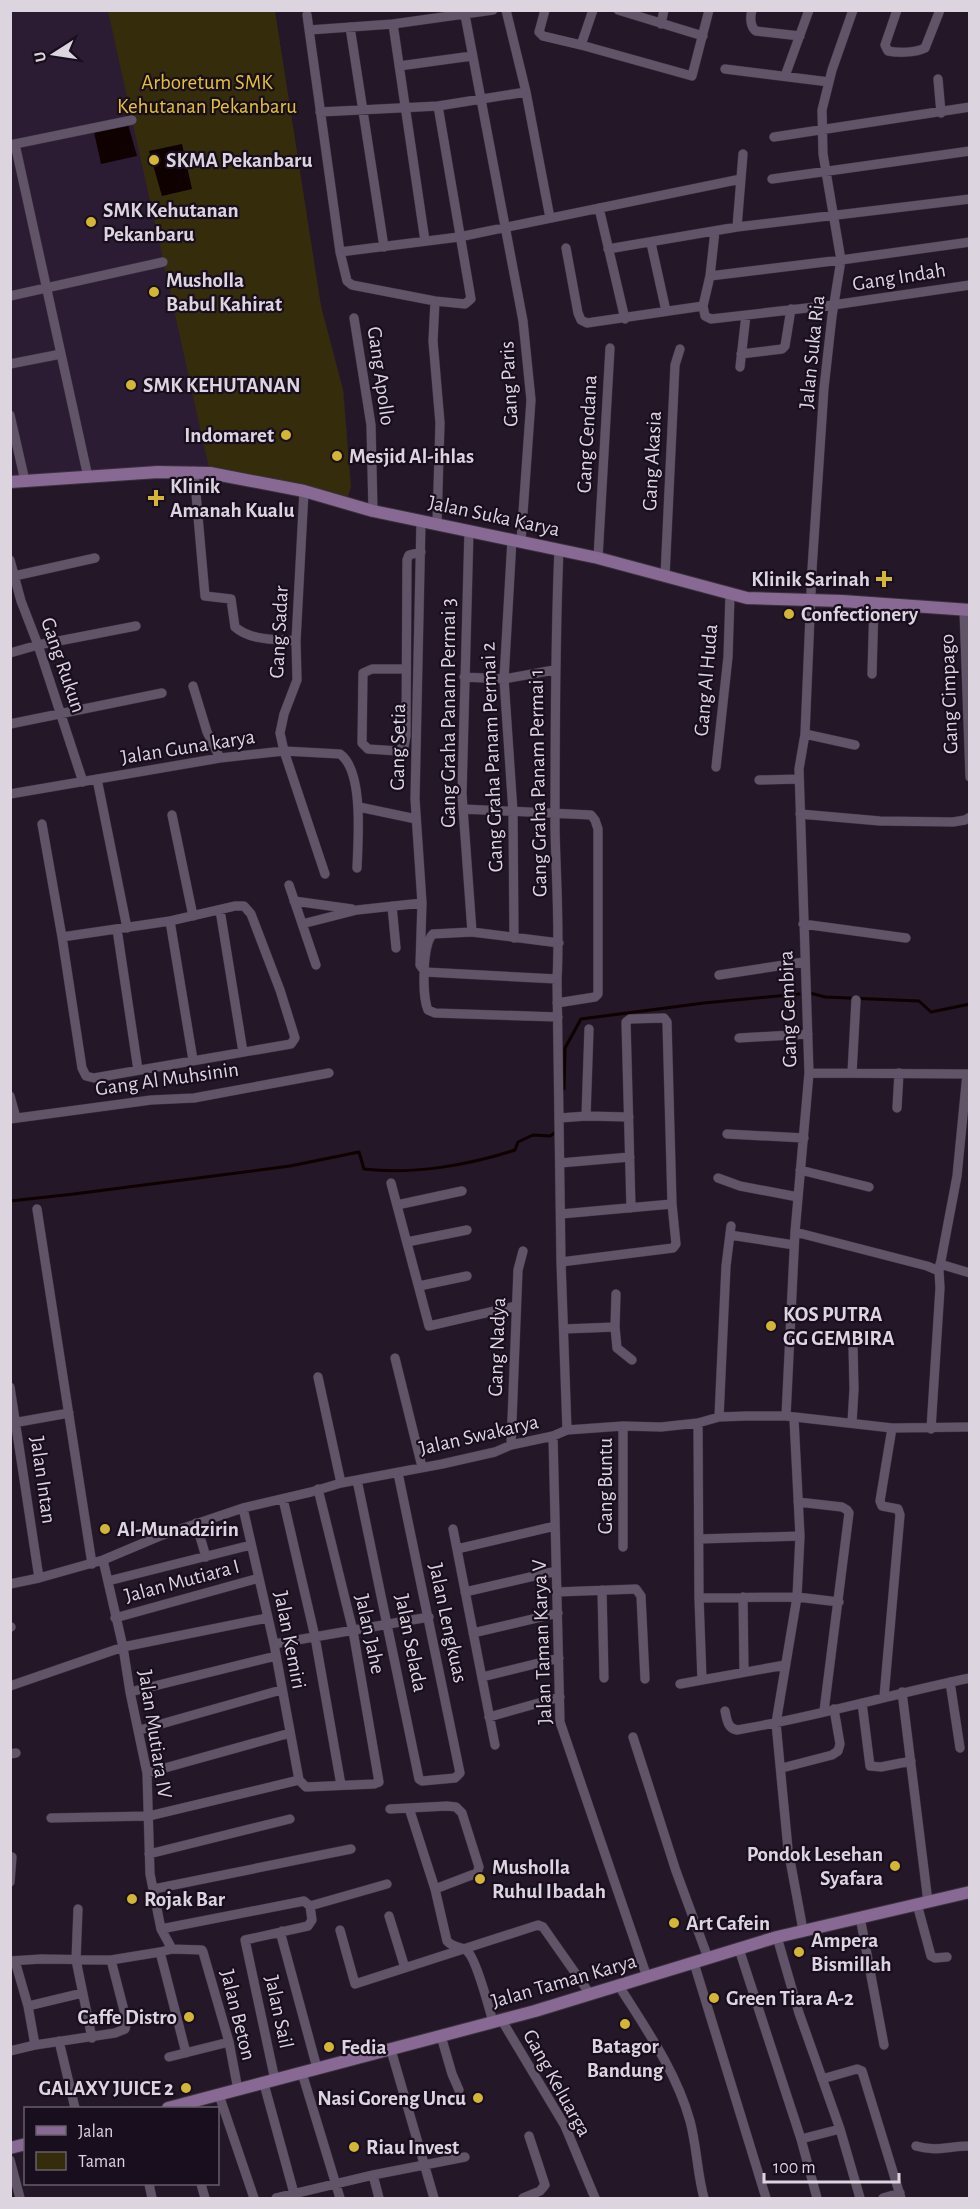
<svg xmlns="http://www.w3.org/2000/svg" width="980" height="2209" viewBox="0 0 980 2209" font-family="'Alegreya Sans',sans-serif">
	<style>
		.built { fill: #2c1c33 }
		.green { fill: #342c0a }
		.water { fill: #0f0100 }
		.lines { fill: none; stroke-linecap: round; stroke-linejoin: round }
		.stream { stroke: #0f0100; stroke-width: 3 }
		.street-casing { stroke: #3a313e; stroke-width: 10 }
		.secondary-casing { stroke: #3a313e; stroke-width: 14 }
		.street { stroke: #625468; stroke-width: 9 }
		.secondary { stroke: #876993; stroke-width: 12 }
		.poi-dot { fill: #d3b635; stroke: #190e1e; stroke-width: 2 }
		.labels { text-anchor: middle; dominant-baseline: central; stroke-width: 4.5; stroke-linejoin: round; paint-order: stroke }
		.park-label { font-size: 21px; fill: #e4c32d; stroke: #190e1e }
		.poi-label { font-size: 21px; font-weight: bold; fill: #dcd4df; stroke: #190e1e; text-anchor: start }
		.street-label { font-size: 21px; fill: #dcd4df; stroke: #190e1e }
	</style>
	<rect width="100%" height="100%" fill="#231728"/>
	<!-- built -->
	<path class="built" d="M11 11H275L321 306 344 392 351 487 346 503 210 473 11 482Z"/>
	<!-- green -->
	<path class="green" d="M108 11H275L321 306 343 390 351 487 346 503 210 473Z"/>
	<!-- water -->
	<path class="water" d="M128 124 137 156 101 164 94 132Z
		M182 144 192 189 162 196 149 151Z"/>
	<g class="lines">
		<!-- stream -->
		<path class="stream" d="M810 993 825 997 919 1001 931 1012 970 1004
			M564 1089 565 1048 581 1019 704 1003 799 994
			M10 1201 74 1194 290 1166 359 1152 364 1169C413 1175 469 1165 515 1150L518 1142 533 1135 550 1136 556 1132"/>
		<!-- street casing -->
		<g class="street-casing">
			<path id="street" d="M506 10 526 92 550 218
				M545 10 539 32 543 36 581 45
				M593 10 581 45 692 76 709 10
				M618 10 703 36
				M752 10C750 17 750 27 756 31L800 36
				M897 10 885 45 888 51C898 53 915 53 925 48L940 10
				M307 15 340 252 347 281 352 285 435 301 465 304 471 299 438 106
				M465 15 523 321 531 400 521 541
				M393 24 425 241
				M661 24 664 10
				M350 27 384 247
				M309 30 393 24 493 10
				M399 66 472 56
				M725 69 829 82
				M785 76 809 10
				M938 79 941 113
				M320 112 438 106 526 92
				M774 137 970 107
				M15 144 88 477
				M10 145 132 120
				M772 179 970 151
				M599 208 625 319
				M737 227 743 154
				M651 243 666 311
				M566 248 578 313 581 320 587 323 703 306 710 276 715 231
				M608 249 737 227 970 199
				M340 252 459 237 741 179
				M710 276 841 260 970 242
				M10 296 163 262
				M435 301 433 341 440 423 437 523
				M703 306 705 316 711 319 833 305 970 285
				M354 318 371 425 373 511
				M741 354 782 349 785 346 791 309
				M10 364 61 354
				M740 367 746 315
				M10 415 25 481
				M194 471 205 596 231 599 235 627C251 641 276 639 296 641
				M304 491 296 641 297 680 284 714 280 733 284 751 325 874
				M421 521 415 799 422 903 420 965 425 972 557 979
				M469 530 462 794 472 932
				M512 539 504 679 513 812 514 938
				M559 549C555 642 555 735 555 828 556 878 560 929 557 979L561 1262 567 1430
				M598 558 610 348
				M10 560 21 601 38 645 83 782
				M665 576 675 365 680 349
				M10 577 95 558
				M964 610 970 777
				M10 653 38 645 136 626
				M406 669H372L363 673 362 743 368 749 398 751 404 746 406 736 407 560 409 555 421 552
				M872 674 874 603
				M464 677 504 679 554 670
				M193 686 207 732 220 758
				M10 724 162 693
				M805 734 855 745
				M716 767 728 657 730 595
				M97 779 127 928
				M759 780 799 779
				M10 794 220 758 284 751 340 754C364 771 358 840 357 868
				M359 807 416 819
				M463 809 591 815 595 820 598 829V994L595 997 557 1003
				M800 814 880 821 953 822 965 820 970 817
				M172 815 193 916
				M42 824 62 937 82 1068 86 1076 94 1078 291 1044 295 1038 280 990 251 914 244 906H235L170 921 62 937
				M289 885 316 965
				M294 901 352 909
				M392 906 396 948
				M220 910 243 1052
				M170 921 193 1060
				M302 924 357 910 422 903
				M803 924 906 938
				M117 929 138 1070
				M719 975 804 962
				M558 1017 435 1013 428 1010C422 997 422 944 433 934L472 932 559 943
				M739 1038 808 1034
				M809 1073 970 1074
				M852 1073 856 1000
				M10 1096 16 1118
				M897 1108 899 1073
				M586 1116 629 1117
				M560 1118 586 1116 589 1029
				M10 1119 151 1100 194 1098 329 1073
				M727 1134 804 1138
				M560 1163 630 1157
				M800 1170 869 1187
				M718 1178 740 1186 798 1197
				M391 1183 429 1326 516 1306
				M397 1205 462 1191
				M37 1209 92 1564
				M561 1214 672 1204
				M795 1232 927 1266 939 1271 940 1288 931 1429
				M730 1235 794 1245
				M407 1242 467 1230
				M561 1262 673 1248 676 1244 672 1204 667 1022 664 1018 630 1019 626 1022 631 1208
				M940 1264 970 1273
				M939 1271 957 1176 967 1074
				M419 1286 467 1276
				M616 1294 615 1327 617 1348 632 1360
				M564 1329 615 1327
				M395 1358 422 1467
				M318 1377 341 1483
				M10 1387 39 1578
				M786 1416 795 1232 809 1073 799 769 805 734 812 569 824 388 832 316 841 260 823 154 822 110 832 70 853 10
				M719 1417 726 1266 731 1226
				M794 1419 800 1536 797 1597 776 1723 788 1849 803 1930
				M13 1423 69 1413
				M698 1423 699 1598 702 1680 785 1665
				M852 1423 854 1389 853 1346
				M623 1426V1547
				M553 1436 560 1722 647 1977
				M511 1445 518 1270 523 1251
				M357 1480 419 1779 422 1781 455 1778 460 1773 398 1473
				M283 1499 315 1637 341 1785
				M798 1502 842 1507 847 1510 849 1513 824 1711
				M243 1508 274 1644 299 1780
				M196 1523 206 1557
				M453 1529 495 1745
				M699 1539 800 1536
				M457 1549 555 1526
				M103 1560 123 1647 130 1692 147 1773 150 1874 161 1929 172 1949
				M108 1581 251 1545
				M10 1584 39 1578 103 1560 160 1536 243 1508 311 1492 341 1483 442 1464 495 1452 511 1445 553 1436 567 1430 623 1426 661 1427 698 1423 719 1417 746 1416H786L892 1428 970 1427
				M602 1590 604 1678
				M465 1592 556 1571
				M557 1592 636 1589 641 1596 645 1679
				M743 1597 744 1672
				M699 1598 797 1597 839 1602
				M115 1618 259 1578
				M10 1627H11
				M473 1633 558 1613
				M274 1644 429 1617
				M482 1677 559 1658
				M950 1682 960 1748
				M680 1684 702 1680
				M10 1686 123 1647 267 1618
				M130 1692 276 1656
				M902 1692 928 1902
				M884 1697 900 1515 898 1509 882 1506 880 1501 892 1428
				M862 1703 870 1766 881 1767 911 1761
				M725 1711C727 1719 727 1728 737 1730 815 1717 892 1694 970 1678
				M489 1717 560 1697
				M140 1730 281 1690
				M633 1737 676 1871 708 1958
				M10 1754 16 1753
				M782 1768 832 1755 838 1751 840 1744 834 1709
				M147 1773 290 1733
				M299 1780 306 1787 374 1784 379 1782 353 1631 318 1489
				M409 1808 435 1889 447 1941C453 1948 462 1946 468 1952 477 1961 489 2008 493 2022
				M390 1809 447 1806 456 1807 462 1813 479 1867 477 1873 435 1889
				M51 1818 149 1816 299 1780
				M149 1854 290 1819
				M10 1882 12 1857
				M154 1889 351 1849
				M917 1904 931 1956 935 1958 947 1957
				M310 1906 387 1884
				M78 1909 76 1960 92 2038
				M389 1916 405 1968
				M860 1917 884 2045
				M161 1929 304 1901 310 1906 312 1920 308 1926 245 1940 275 2080
				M340 1930 355 1984 538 1925 543 1927 590 1994
				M282 1931 281 1935 317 2068
				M777 1937 799 2013 840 2129 860 2198
				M739 1949 801 2139 817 2198
				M111 1960 160 1952
				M10 1961 41 1959 111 1960 127 2022 125 2029 115 2033 35 2045 10 2051
				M15 1961 28 2006 35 2045
				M694 1963 766 2198
				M619 1986C646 2029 676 2071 690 2121 697 2147 697 2173 704 2198
				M28 2006 82 1993
				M501 2019 565 2126 595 2198
				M441 2036 452 2074 459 2090
				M59 2041 75 2108
				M391 2050 434 2198
				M186 2053 160 1952 172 1949 202 1950 203 1952 229 2042 238 2090
				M169 2057 229 2042
				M302 2073 340 2198
				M822 2079 857 2069 862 2071 901 2198
				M264 2084 295 2197
				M219 2095 254 2198
				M801 2139 840 2129
				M916 2146C936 2152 949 2146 970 2146
				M10 2160 20 2198
				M373 2175 379 2198
				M149 2184 152 2198
				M201 2184 205 2198
				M276 2198 373 2175 465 2157
				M523 2198 540 2191 545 2185 529 2136
				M883 2198 900 2193"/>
		</g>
		<!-- secondary casing -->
		<g class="secondary-casing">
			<path id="secondary" d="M10 482 158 472 210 473 304 491 373 511 598 558 747 598 842 601 970 610
				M168 2108 535 2011 777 1937 970 1892
				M10 2148 26 2144"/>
		</g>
		<!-- street -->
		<use href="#street" class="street"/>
		<!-- secondary -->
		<use href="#secondary" class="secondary"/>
	</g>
	<!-- markers -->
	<g class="poi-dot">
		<circle cx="154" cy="160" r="6"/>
		<circle cx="91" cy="222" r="6"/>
		<circle cx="154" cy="292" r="6"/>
		<circle cx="131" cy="385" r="6"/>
		<circle cx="286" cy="435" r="6"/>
		<circle cx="337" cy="456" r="6"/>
		<path d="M153 489h6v6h6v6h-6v6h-6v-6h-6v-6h6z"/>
		<path d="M881 570h6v6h6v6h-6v6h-6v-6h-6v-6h6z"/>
		<circle cx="789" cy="614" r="6"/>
		<circle cx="771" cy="1326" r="6"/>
		<circle cx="105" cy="1529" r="6"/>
		<circle cx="895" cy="1866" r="6"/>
		<circle cx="480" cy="1879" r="6"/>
		<circle cx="132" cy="1899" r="6"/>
		<circle cx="674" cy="1923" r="6"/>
		<circle cx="799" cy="1952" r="6"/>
		<circle cx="714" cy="1998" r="6"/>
		<circle cx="189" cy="2017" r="6"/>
		<circle cx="625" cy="2024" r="6"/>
		<circle cx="329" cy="2047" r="6"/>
		<circle cx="186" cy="2088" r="6"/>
		<circle cx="478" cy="2098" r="6"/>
		<circle cx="354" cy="2147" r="6"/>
	</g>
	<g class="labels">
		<!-- park labels -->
		<g class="park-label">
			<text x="207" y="82">Arboretum SMK<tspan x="207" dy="24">Kehutanan Pekanbaru</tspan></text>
		</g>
		<!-- poi labels -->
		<g class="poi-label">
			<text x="166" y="160">SKMA Pekanbaru</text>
			<text x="103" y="210">SMK Kehutanan<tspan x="103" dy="24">Pekanbaru</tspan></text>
			<text x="166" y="280">Musholla<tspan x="166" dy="24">Babul Kahirat</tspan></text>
			<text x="143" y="385">SMK KEHUTANAN</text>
			<text x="274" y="435" text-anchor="end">Indomaret</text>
			<text x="349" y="456">Mesjid Al-ihlas</text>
			<text x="170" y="486">Klinik<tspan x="170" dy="24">Amanah Kualu</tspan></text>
			<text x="870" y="579" text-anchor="end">Klinik Sarinah</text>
			<text x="801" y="614">Confectionery</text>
			<text x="783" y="1314">KOS PUTRA<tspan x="783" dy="24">GG GEMBIRA</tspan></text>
			<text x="117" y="1529">Al-Munadzirin</text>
			<text x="883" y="1854" text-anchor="end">Pondok Lesehan<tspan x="883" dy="24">Syafara</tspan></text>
			<text x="492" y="1867">Musholla<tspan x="492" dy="24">Ruhul Ibadah</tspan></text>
			<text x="144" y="1899">Rojak Bar</text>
			<text x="686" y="1923">Art Cafein</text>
			<text x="811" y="1940">Ampera<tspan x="811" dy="24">Bismillah</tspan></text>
			<text x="726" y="1998">Green Tiara A-2</text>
			<text x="177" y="2017" text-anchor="end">Caffe Distro</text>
			<text x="625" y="2046" text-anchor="middle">Batagor<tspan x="625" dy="24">Bandung</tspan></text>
			<text x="341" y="2047">Fedia</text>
			<text x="174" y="2088" text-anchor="end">GALAXY JUICE 2</text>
			<text x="466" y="2098" text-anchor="end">Nasi Goreng Uncu</text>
			<text x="366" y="2147">Riau Invest</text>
		</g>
		<!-- street labels -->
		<g class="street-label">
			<text transform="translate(899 277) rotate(-9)">Gang Indah</text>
			<text transform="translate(812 352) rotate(-84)">Jalan Suka Ria</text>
			<text transform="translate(381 376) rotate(82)">Gang Apollo</text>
			<text transform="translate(509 384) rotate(-93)">Gang Paris</text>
			<text transform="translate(587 434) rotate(-87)">Gang Cendana</text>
			<text transform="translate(652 461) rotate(-87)">Gang Akasia</text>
			<text transform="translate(494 516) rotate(12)">Jalan Suka Karya</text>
			<text transform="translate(279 632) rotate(-87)">Gang Sadar</text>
			<text transform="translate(63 665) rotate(71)">Gang Rukun</text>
			<text transform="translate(706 680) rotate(-85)">Gang Al Huda</text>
			<text transform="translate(949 694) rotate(-92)">Gang Cimpago</text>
			<text transform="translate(448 713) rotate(-90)">Gang Graha Panam Permai 3</text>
			<text transform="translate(188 747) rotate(-9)">Jalan Guna karya</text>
			<text transform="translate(398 747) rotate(-89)">Gang Setia</text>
			<text transform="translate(492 757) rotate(-92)">Gang Graha Panam Permai 2</text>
			<text transform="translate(538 783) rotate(-91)">Gang Graha Panam Permai 1</text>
			<text transform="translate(788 1009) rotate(-92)">Gang Gembira</text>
			<text transform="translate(167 1079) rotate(-8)">Gang Al Muhsinin</text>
			<text transform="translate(497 1347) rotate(-88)">Gang Nadya</text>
			<text transform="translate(479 1435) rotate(-13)">Jalan Swakarya</text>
			<text transform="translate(43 1480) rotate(82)">Jalan Intan</text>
			<text transform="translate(605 1486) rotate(-90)">Gang Buntu</text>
			<text transform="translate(182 1581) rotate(-15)">Jalan Mutiara I</text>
			<text transform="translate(448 1623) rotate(78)">Jalan Lengkuas</text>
			<text transform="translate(370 1634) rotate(78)">Jalan Jahe</text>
			<text transform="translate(290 1640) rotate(79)">Jalan Kemiri</text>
			<text transform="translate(542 1642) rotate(-92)">Jalan Taman Karya V</text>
			<text transform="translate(411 1643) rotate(79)">Jalan Selada</text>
			<text transform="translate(155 1734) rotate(81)">Jalan Mutiara IV</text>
			<text transform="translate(564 1981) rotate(-16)">Jalan Taman Karya</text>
			<text transform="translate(279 2012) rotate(78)">Jalan Sail</text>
			<text transform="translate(238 2015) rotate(76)">Jalan Beton</text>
			<text transform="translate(557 2083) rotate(61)">Gang Keluarga</text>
		</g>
	</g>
	<!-- border -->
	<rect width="980" height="2209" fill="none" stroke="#dcd4df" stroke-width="24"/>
	<!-- legend -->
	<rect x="24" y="2107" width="195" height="78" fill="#190e1e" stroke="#675d6b" stroke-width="1.5"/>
	<rect x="36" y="2126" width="30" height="9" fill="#876993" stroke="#675d6b" stroke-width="1.5"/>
	<text x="78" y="2137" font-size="18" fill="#dcd4df">Jalan</text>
	<rect x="36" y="2152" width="30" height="18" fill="#342c0a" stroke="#675d6b" stroke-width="1.5"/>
	<text x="78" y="2167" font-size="18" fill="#dcd4df">Taman</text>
	<!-- north arrow -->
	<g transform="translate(54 54) rotate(258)" stroke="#190e1e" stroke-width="4.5" paint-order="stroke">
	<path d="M0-4.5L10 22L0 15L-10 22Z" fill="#dcd4df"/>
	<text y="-9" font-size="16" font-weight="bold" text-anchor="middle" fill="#dcd4df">U</text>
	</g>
	<!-- scale -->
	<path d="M764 2173v9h135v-9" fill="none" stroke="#dcd4df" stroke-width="3"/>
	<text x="773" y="2173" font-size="18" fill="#dcd4df" stroke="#190e1e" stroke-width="4.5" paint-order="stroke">100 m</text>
</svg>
